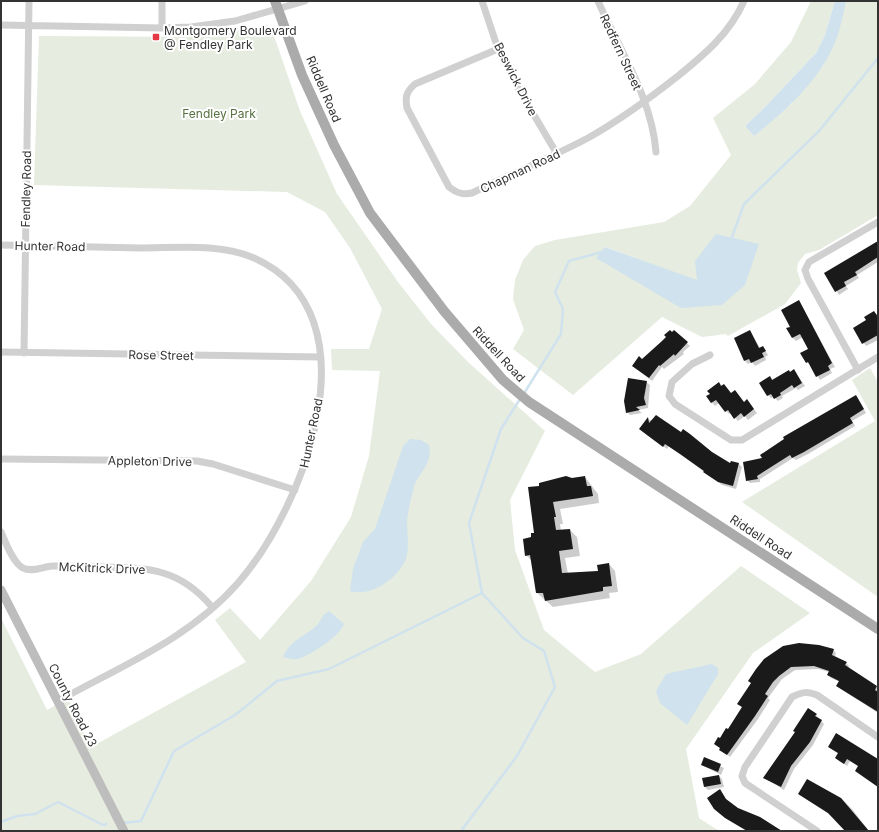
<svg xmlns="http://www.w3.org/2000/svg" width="879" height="832" viewBox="0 0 879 832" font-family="Inter,sans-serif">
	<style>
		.green { fill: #e6ecdf; fill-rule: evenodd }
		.water { fill: #cfe2ee }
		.shadow { fill: #0003 }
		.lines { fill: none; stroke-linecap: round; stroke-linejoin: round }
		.stream { stroke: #cfe2ee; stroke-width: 2.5 }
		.building { fill: #1a1a1a }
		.street { stroke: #d0d0d0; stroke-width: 7 }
		.secondary { stroke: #bdbdbd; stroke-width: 9 }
		.primary { stroke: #ababab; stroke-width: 10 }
		.poi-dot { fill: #e63946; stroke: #fff; stroke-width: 1.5 }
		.labels { text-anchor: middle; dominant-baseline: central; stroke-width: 4; stroke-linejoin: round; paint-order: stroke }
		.poi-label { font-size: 12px; fill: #333; stroke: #fff; text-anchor: start }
		.street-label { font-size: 12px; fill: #333; stroke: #fff }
		.park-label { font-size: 12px; fill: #56703f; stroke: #fff }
	</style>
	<rect width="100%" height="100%" fill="#fff"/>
	<!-- green -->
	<path class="green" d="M811 1H835L825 35 816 53 764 108 745 126 754 136 791 104 823 66 846 2 842 1H878V215L819 250 805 254 798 263 797 270 801 283 785 304 728 336 726 334 702 337 662 317 573 395 513 349 524 330 513 299 515 280 523 260 535 246 555 240 664 222 690 206 731 155 713 118 755 84 791 42ZM605 247H606L697 281 597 258Z
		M266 25 273 33 300 111 337 194 398 282 431 324 468 362 545 431 510 500 515 550 544 630 595 672 641 654 741 566 810 613 753 653 686 749 699 818 719 831H1V618L47 710 68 698 91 747 246 662 215 620 230 608 260 640 311 581 351 517 369 456 380 371 332 370 331 349H369L382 309 350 248 325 212 287 192 34 185 39 36 208 37Z
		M870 368 878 382V597L742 502 875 421 852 380Z"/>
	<!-- water -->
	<path class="water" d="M835 1 846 2C842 17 840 33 833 47 817 83 784 112 754 136L745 126 764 108 816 53 825 35Z
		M716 234 759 244 745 285 722 305 681 308 596 258 605 247 697 280 695 261Z
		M410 439 421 440 429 445C433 465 419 471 414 487 411 498 408 510 407 521 407 531 409 544 407 555 402 576 372 598 350 591L353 569 363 542 375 529 403 446Z
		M329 611 344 624C340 636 311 655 298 659 294 660 288 658 283 657 291 640 302 638 315 627 322 622 319 617 329 611Z
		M712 664 718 668V674L687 725 660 703 656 691 666 674Z"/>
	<!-- shadow -->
	<path class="shadow" d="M878 241V262L857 275 859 278 846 286 848 289 839 295 826 274Z
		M799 301 835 367 830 369 832 373 820 380 811 365 807 362 810 349 803 337 796 341 793 338 791 327Z
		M874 312 878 315V340L866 346 854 328 867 320Z
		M674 331 690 346 683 352 684 354 664 369 662 367 652 381 633 366 642 360Z
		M750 331 760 348 763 347 768 355 765 357 766 360 755 366 752 362 748 364 745 361Z
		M794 370 805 386 798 390 796 388 782 396 783 398 778 401 774 397 771 398 768 395 770 377 773 380Z
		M646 382 650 385 648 408 638 410 642 413 630 415 627 412Z
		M719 383 731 394 735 391 744 403 750 404 757 413 748 420 745 416 738 421 731 413 729 414 719 403 715 406 707 397Z
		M858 399 866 413 852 421 855 426 808 454 796 460 793 458 760 479V482L750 483 747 480 764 459Z
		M648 419 731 465 732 462 739 464 742 467 736 489 722 485 669 446 667 449 643 432Z
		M585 477 598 494 599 503 560 509 563 524H560L561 531 570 530 577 537 580 556 565 558 568 574 599 571 609 564 615 571 618 592 609 593 610 598 553 607 537 593 532 561 526 555 536 534 540 487 556 479Z
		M833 650 836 653 835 657 846 663 849 666 848 668 878 688V713L841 689 840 682 831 678 828 675 829 672 818 669 795 670 782 679 768 698 770 700 758 719 730 757 715 744 728 731 743 708 739 704 752 683 749 681Z
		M808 710 816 715 824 724 813 745 794 769 784 790 764 777 796 733Z
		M829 747 878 761V787L860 774 859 766 850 761 847 766 839 761 836 758 839 754Z
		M705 758 724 768 721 775 702 765Z
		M719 776 722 779 724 787 708 790 705 787 703 779Z
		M799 794 841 798 852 809 869 831H846L832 816Z"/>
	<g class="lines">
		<!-- stream -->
		<path class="stream" d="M732 237 744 204 819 131 878 58
			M523 395 561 334 563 309 555 292 569 261 602 252
			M1 822 17 816 35 814 58 802 103 825 106 824
			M122 823 141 821 174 751 235 715 277 681 329 669 482 593
			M461 831 517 756 555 687 544 651 523 638 482 593 469 523 501 429 520 399"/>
	</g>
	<!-- building -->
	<path class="building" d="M878 241V257L855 272 857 275 844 282 846 286 835 292 824 273Z
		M799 300 832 363 828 366 830 370 816 377 808 362 806 363 800 353 808 349 800 334 792 338 786 328 790 327 781 310Z
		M874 311 878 317V335L862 344 853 328 866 320 864 317Z
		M670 330 672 332 674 330 688 342 675 356 674 354 660 366 659 365 649 378 632 366 639 356 642 359 662 341 666 337 664 335Z
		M750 330 759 348 763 346 766 351 762 353 764 357 751 363 749 359 744 361 734 338Z
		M794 369 802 383 794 388 792 385 780 393 781 395 774 399 771 394 767 396 759 383 770 376 772 380 789 370 790 372Z
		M628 378 647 381 644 398 646 405 636 407 640 410 626 413 624 401Z
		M719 382 721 386 724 384 731 393 735 390 744 402 747 399 754 409 744 417 741 413 734 419 728 410 725 412 716 400 711 403 706 396 710 394 707 391Z
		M856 395 864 409 850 418 853 423 804 452 792 458 790 455 757 476 758 479 746 481 743 462 762 458 760 455 784 439 783 437Z
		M656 415 681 432 683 429 690 434 712 452 730 463 731 461 739 463 733 486 718 482 703 472 704 471 680 454 665 444 663 447 639 429 648 417 649 423Z
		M566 476 572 478 585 476 587 486H591L593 496 553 502 556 517H554L556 530 570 529 573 549 559 551 562 573 598 571 597 565 609 563 612 586 603 587V591L545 601 543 593H536L530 555 525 556 523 539 531 537V533H534L528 487 539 486V483Z
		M799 643 819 645 834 649 832 655 847 662 845 665 877 686 875 690 878 692V712L836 686 839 681 827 675 829 671 814 666 791 667 779 676 773 682 765 694 768 696 755 716 727 755 719 750 720 748 714 744 718 737 720 738 726 728 728 729 742 707 737 704 751 683 748 681 756 669 764 659 783 646Z
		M808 708 817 714 815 716 822 720 810 742 791 766 781 787 763 778 795 732 793 731Z
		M836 733 878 759V787L855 771 858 766 847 759 844 764 835 758 838 753 828 747Z
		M704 757 721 764 718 772 701 765Z
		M719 775 721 784 704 787 702 778Z
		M807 779 841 798 869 831H845L828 813 798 794Z
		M720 789 726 799 738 808 760 817 782 831H747L725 818 714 809 707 798Z"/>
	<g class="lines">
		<!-- street -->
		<path class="street" d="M482 1 498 49 518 88 557 154
			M598 1C619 49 652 98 656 152
			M1 25 162 28 191 27 235 21 305 1
			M162 28V1
			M498 49 415 84C406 92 405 97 407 108L449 187C457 193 462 195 472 193 511 174 550 158 588 138 620 120 650 98 678 76 705 54 730 33 744 1
			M1 245C48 246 94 247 141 248 177 248 220 243 254 258 379 314 304 508 238 583 189 639 121 666 58 701
			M1 352 320 357
			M24 353 29 1
			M710 355 692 364 672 382 669 396 675 404 731 440H742L878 357
			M858 370 808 279 805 270 809 262 878 222
			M1 459 197 461 213 464 295 490
			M1 532C6 543 13 563 23 568 32 573 44 566 53 566 70 566 86 566 102 567 149 568 179 568 212 607
			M817 831 745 783 742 776 745 767 792 697C802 692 807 691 817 695L878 737"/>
		<!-- secondary -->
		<path class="secondary" d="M1 590 124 831"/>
		<!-- primary -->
		<path class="primary" d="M275 1 302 75 334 145 370 213 444 311 503 380 529 402 878 629"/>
	</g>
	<!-- markers -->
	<rect class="poi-dot" x="152" y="33" width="8" height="8" rx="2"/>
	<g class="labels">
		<!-- poi labels -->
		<g class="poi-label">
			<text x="164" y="30">Montgomery Boulevard<tspan x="164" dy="14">@ Fendley Park</tspan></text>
		</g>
		<!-- street labels -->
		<g class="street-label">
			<text transform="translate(621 52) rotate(65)">Redfern Street</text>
			<text transform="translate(516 79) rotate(63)">Beswick Drive</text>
			<text transform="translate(324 89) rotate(67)">Riddell Road</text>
			<text transform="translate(520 171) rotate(-25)">Chapman Road</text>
			<text transform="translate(26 189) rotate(-89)">Fendley Road</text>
			<text transform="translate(50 246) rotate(1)">Hunter Road</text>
			<text transform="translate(499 354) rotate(47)">Riddell Road</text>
			<text transform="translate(161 355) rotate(1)">Rose Street</text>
			<text transform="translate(311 433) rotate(-78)">Hunter Road</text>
			<text transform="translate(150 461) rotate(1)">Appleton Drive</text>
			<text transform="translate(761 537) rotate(33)">Riddell Road</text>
			<text transform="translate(102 568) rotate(2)">McKitrick Drive</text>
			<text transform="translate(73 705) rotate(63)">County Road 23</text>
		</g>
		<!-- park labels -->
		<g class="park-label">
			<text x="219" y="113">Fendley Park</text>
		</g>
	</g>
	<!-- border -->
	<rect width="879" height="832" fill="none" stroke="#333333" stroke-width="4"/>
</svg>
